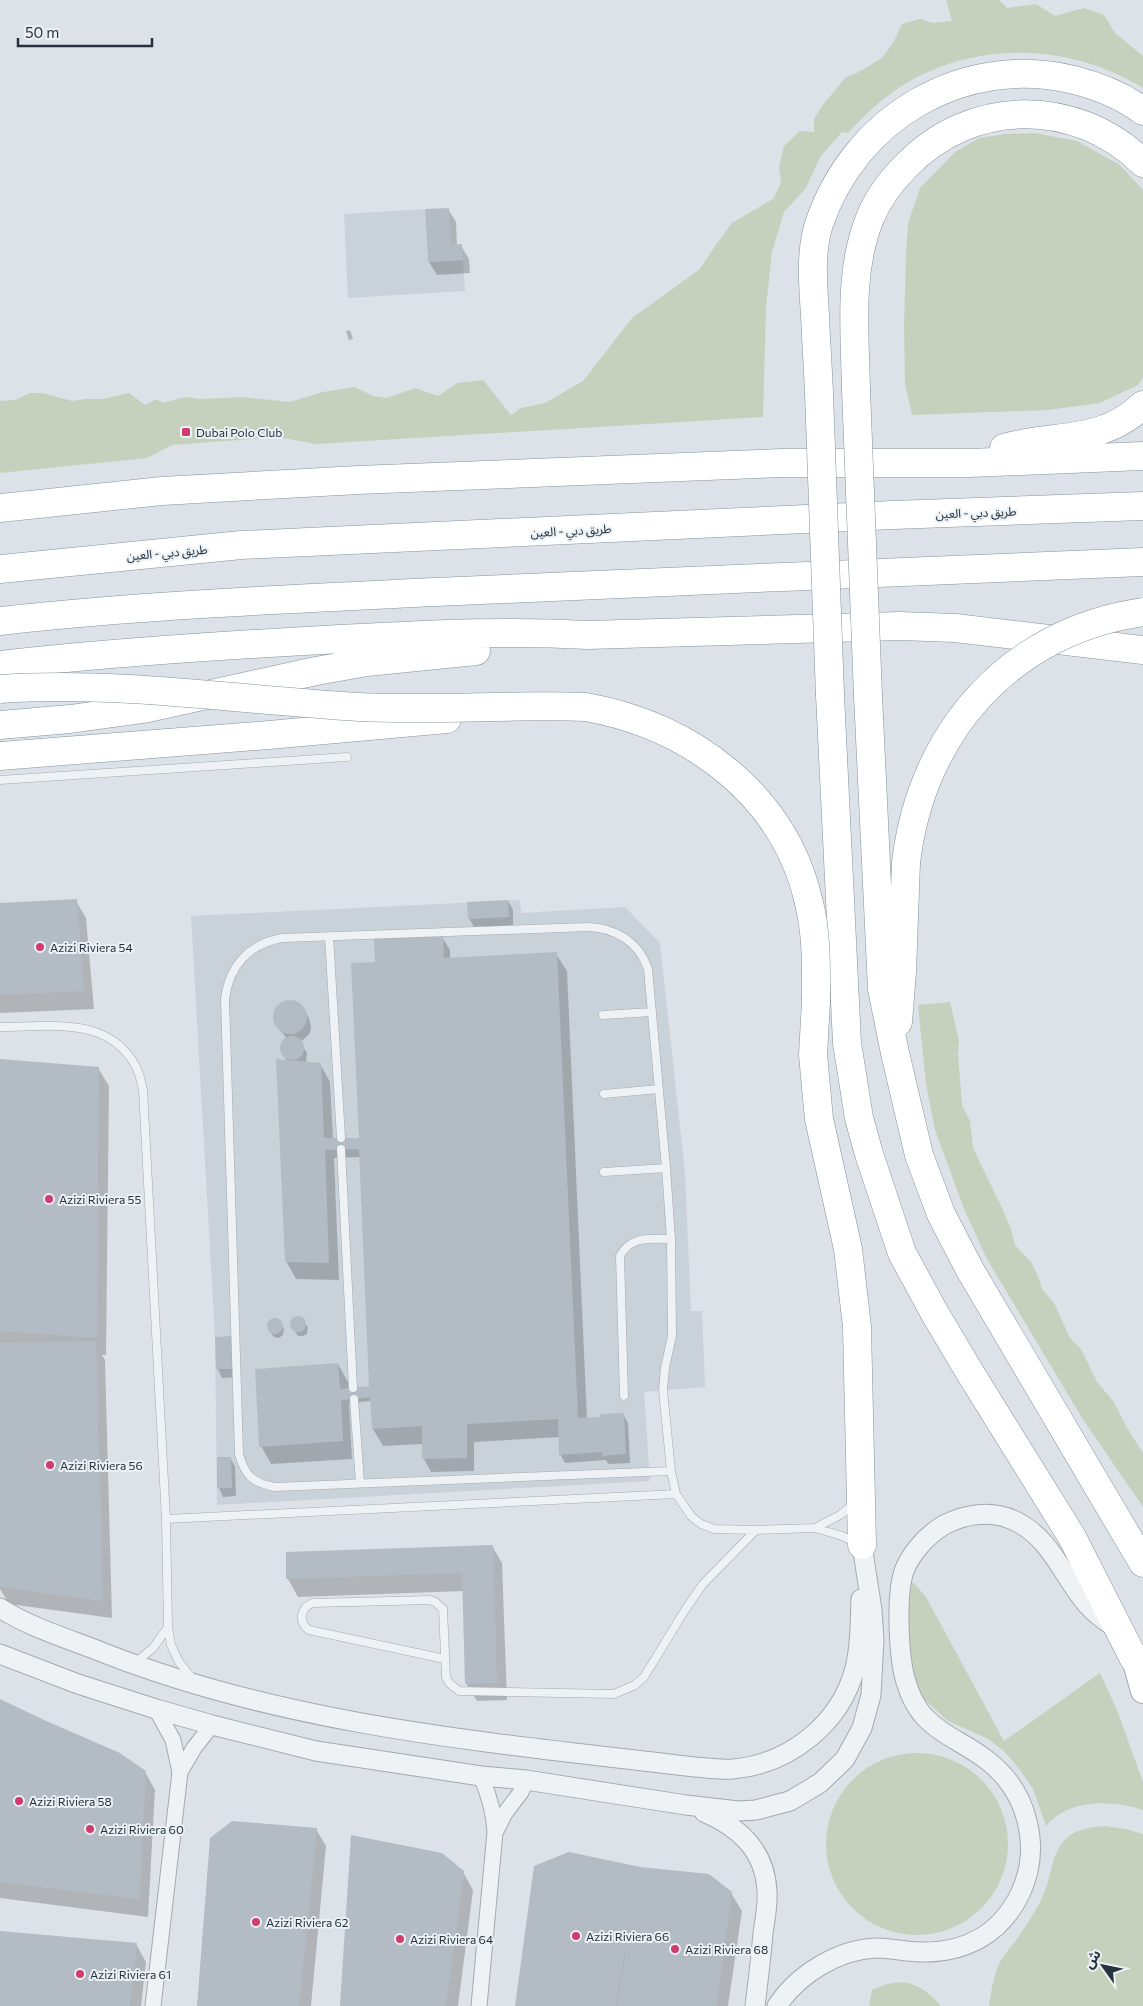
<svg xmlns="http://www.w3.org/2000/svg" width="1143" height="2006" viewBox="0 0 1143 2006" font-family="Commissioner,'Noto Sans Arabic',sans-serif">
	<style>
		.built { fill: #cad2d9 }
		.green { fill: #c6d1bd }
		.shadow { fill: #0003 }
		.building { fill: #b3bcc4 }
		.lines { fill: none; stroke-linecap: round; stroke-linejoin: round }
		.service-casing { stroke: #a2aab1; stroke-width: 9 }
		.minor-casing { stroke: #a2aab1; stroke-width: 17 }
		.tertiary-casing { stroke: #a2aab1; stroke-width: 21 }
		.primary-casing { stroke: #9ba9b3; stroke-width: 26 }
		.motorway-casing { stroke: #83939e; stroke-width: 29 }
		.service { stroke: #eff2f5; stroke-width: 8 }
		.minor { stroke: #eff2f5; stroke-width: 15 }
		.tertiary { stroke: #eff2f5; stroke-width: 19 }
		.primary { stroke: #fff; stroke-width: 24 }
		.motorway { stroke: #fff; stroke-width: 28 }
		.motorway-bridge-casing { stroke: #83939e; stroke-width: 29; stroke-linecap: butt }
		.motorway-bridge { stroke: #fff; stroke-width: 28 }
		.poi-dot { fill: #d13c6e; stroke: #ebf1f5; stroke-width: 2 }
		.labels { text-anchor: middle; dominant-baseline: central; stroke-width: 4; stroke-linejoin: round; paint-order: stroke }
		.poi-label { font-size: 12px; fill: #26333d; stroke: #ebf1f5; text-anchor: start }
		.street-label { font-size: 12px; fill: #26333d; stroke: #ebf1f5 }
	</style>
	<rect width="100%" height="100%" fill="#dce2e7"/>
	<!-- built -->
	<path class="built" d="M425 209 428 262 463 260 465 291 348 298 344 214Z
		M520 900 521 913 625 907 660 943 685 1173 691 1311H702L705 1387 644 1392 650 1481 217 1505 215 1337 191 916Z"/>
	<!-- green -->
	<path class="green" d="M946 0H999L1007 8 1036 4 1055 16 1084 8 1104 15 1115 33 1143 56V88C1070 43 975 40 902 86 881 99 864 116 848 133L842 132 820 157 806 188 784 212 772 252 766 307 763 417 316 444 278 437 172 445 147 458 0 473V401L15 400 30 393H42L72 401 86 399H102L129 393 145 405 157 399 163 403 185 397 200 399 242 397 290 402 323 392 355 387 373 396 387 398 415 388 438 396 457 383 483 380 511 415 521 408 545 403 583 381 632 318 700 269 715 246 732 223 773 199 781 183 779 168 784 146 800 131 814 132V119L822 106 846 77 857 73 882 58 893 43 902 24 920 19 933 23 952 21Z
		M1035 133 1077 141 1120 165 1143 190V377L1138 385 1100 403 1048 410 912 415 905 384 904 328 906 255 908 223 920 188 955 152 979 138 1005 134Z
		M950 1002 959 1041 958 1054 962 1105 970 1121 973 1148 1002 1208 1011 1229 1015 1245 1031 1262 1038 1276 1042 1289 1054 1303 1070 1338 1081 1349 1097 1382 1114 1402 1126 1426 1143 1453V1507L1082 1418 987 1259 964 1209 935 1130 926 1084 918 1005Z
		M913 1582 926 1597 1004 1741 1100 1673 1117 1710 1143 1782V1810C1111 1800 1070 1798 1046 1826L1033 1789 1020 1770 1005 1752 988 1739 948 1721 925 1700 911 1677 907 1601Z
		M826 1844a91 91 0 1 1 182 0a91 91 0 1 1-182 0Z
		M1105 1826 1126 1829 1143 1834V2006H989C991 1991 994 1975 1000 1962 1004 1955 1009 1949 1014 1943 1024 1929 1034 1914 1042 1898 1051 1880 1051 1855 1064 1841 1074 1829 1091 1827 1105 1826Z
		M903 1982C920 1985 929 1993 941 2006H869L872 1990 887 1984Z"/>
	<!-- shadow -->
	<path class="shadow" d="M448 209 456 222 457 246H461L469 259 470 273 437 275 429 262Z
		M350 330 353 339 349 340 346 331Z
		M76 901 86 918 94 1009 0 1013V904Z
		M508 901 513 910V925L474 927 469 918Z
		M442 937 450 950V959L556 954 567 971 587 1419 623 1414 628 1423 630 1463 608 1464 606 1460 565 1463 560 1454V1437L474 1442V1471L431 1472 424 1459V1444L383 1446 373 1429 372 1401 349 1403 352 1459 271 1464 261 1446 338 1364 348 1382V1389L372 1392 361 1157 334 1158 339 1280 296 1279 286 1261 287 1061 282 1053V1045L287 1039 275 1023V1012L281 1004 290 1001 295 1002 303 1008 309 1018 311 1028 310 1033 303 1040 299 1041 307 1053 306 1063 320 1064 330 1082 333 1140 360 1144 377 963Z
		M0 1060 98 1068 109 1086 106 1355H102L105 1360 112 1618 9 1604 0 1589Z
		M296 1318H300L308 1327 307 1334 303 1336H298L291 1325 292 1320Z
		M272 1319H277L284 1328 283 1335 279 1338 274 1337 268 1329 269 1322Z
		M217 1338 237 1377 222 1378 218 1369Z
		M230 1458 235 1466 236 1496 223 1497 219 1488Z
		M492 1546 502 1563 507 1700 477 1701 466 1683 464 1591 298 1597 288 1579 287 1553Z
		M0 1700 145 1772 155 1790 148 1917 0 1898Z
		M316 1829 326 1846 311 2006H199Z
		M535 1867 731 1893 742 1911 728 2006H516Z
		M463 1872 473 1890 458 2006H341Z
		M0 1932 136 1944 146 1962 141 2006H0Z"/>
	<!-- building -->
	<path class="building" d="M449 208 451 245 462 244 463 260 428 262 425 209Z
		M77 899 84 991 0 995V903Z
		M508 900 509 917 468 919 467 902Z
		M443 935 444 958 557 952 578 1418 600 1417V1414L624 1413 626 1454 602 1456V1452L559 1455 558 1419 467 1424V1458L422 1459V1426L372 1429 370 1397 341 1400 343 1441 259 1447 255 1369 338 1363 340 1389 369 1386 359 1149 325 1150 329 1263 285 1262 276 1059 321 1063 324 1138H359L351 963 375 962 374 939Z
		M273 1017a17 17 0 1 1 34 0a17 17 0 1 1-34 0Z
		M280 1048a12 12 0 1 1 24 0a12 12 0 1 1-24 0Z
		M0 1059 99 1067 97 1338 0 1331Z
		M290 1324a8 8 0 1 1 16 0a8 8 0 1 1-16 0Z
		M267 1326a8 8 0 1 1 16 0a8 8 0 1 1-16 0Z
		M232 1336 233 1369H216L215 1337Z
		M96 1341 103 1601 0 1587V1343Z
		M217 1457H231L232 1488H217Z
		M493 1545 497 1683 465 1684 462 1573 286 1579V1552Z
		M0 1699 44 1720 120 1753 146 1771 139 1899 0 1882Z
		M232 1821 317 1828 299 2006H197L210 1838Z
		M351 1835 442 1853 464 1871 446 2006H340Z
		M569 1852 640 1867 709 1874 732 1892 716 2006H617L631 1919 615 2006H515L534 1866Z
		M0 1931 137 1943 130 2006H0Z"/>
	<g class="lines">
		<!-- service casing -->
		<g class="service-casing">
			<path id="service" d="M0 780 347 757
				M329 936 341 1138
				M603 1015 652 1012
				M0 1027C49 1027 109 1015 136 1067 140 1074 141 1082 143 1090L166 1519 168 1627 171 1645 179 1662 192 1678
				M604 1094 659 1089
				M341 1149 353 1388
				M604 1172 666 1168
				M624 1396 620 1256C631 1235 650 1239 671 1239
				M354 1399 360 1483
				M671 1471 275 1487C253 1483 245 1476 239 1454L225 999C229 966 249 944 282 938L588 927C616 928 639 942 648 969L666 1168 671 1239 672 1336 665 1368 663 1390 671 1471 676 1494 691 1516 701 1524 714 1529 756 1530 815 1528 839 1535 856 1542
				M166 1519 676 1494
				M815 1528 840 1515 854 1504
				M445 1659 309 1630C298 1622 300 1609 312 1603L430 1600 435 1602 443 1609 446 1677 449 1683 459 1691 614 1694 635 1685 644 1677 685 1610 703 1584 756 1530
				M136 1662 153 1648 168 1627"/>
		</g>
		<!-- minor casing -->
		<g class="minor-casing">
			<path id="minor" d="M180 1772 194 1748 212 1725
				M496 1831 505 1813 521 1792 526 1780
				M153 2006 180 1772 173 1740 156 1709
				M479 2006 495 1832C494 1811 489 1795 481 1776"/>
		</g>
		<!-- tertiary casing -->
		<g class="tertiary-casing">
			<path id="tertiary" d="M0 1608C31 1628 69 1639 104 1653 293 1727 495 1743 695 1767 707 1768 721 1770 733 1769 790 1764 841 1723 855 1668 861 1646 860 1621 861 1599
				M0 1654 78 1684 156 1709 212 1725 316 1751 481 1776 526 1780 686 1805 738 1811 756 1810 790 1801 820 1783 845 1759 862 1728 871 1695 874 1640 872 1610 862 1545
				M704 1812C739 1827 765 1850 767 1891 768 1905 765 1919 763 1933 761 1957 758 1982 755 2006
				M777 2006C798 1974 839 1949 877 1948 891 1948 905 1952 920 1952 964 1953 1000 1935 1020 1894 1042 1848 1028 1792 988 1761 967 1744 940 1735 922 1714 915 1705 910 1695 907 1685 898 1660 896 1595 904 1571 911 1553 927 1535 944 1525 965 1514 991 1510 1013 1520 1047 1535 1060 1569 1081 1597 1090 1610 1103 1620 1116 1628"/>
		</g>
		<!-- primary casing -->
		<g class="primary-casing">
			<path id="primary" d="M1134 1659 1143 1691"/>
		</g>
		<!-- motorway casing -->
		<g class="motorway-casing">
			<path id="motorway" d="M856 390C855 333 848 272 870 218 878 198 891 181 906 166 971 98 1076 97 1143 163
				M819 394C818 368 816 341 815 315 813 285 810 252 819 224 855 117 964 53 1074 80 1098 86 1123 96 1143 111
				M1004 448C1054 433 1099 446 1143 405
				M0 508 162 491 358 480 782 463H970L1143 456
				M0 569 241 545 893 515 1143 506
				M0 621C145 605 291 599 436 592 672 580 907 573 1143 562
				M0 665C113 652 227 645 340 639 422 635 505 630 587 635L900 626 955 628 1143 650
				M830 695 847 1043 859 1118 869 1154 902 1253 934 1312 969 1371 1072 1537 1134 1659
				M868 696 882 989 895 1053 919 1155 941 1214 970 1270 1143 1563
				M0 725 70 719 143 709 316 671 367 662 476 651
				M0 756 269 735 447 719
				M816 1001 813 1055 819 1119 848 1249 857 1327 862 1545
				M898 1022 902 972 906 863"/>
		</g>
		<!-- service -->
		<use href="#service" class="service"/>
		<!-- minor -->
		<use href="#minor" class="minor"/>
		<!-- tertiary -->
		<use href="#tertiary" class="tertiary"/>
		<!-- primary -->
		<use href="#primary" class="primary"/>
		<!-- motorway -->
		<use href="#motorway" class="motorway"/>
		<!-- motorway-bridge casing -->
		<g class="motorway-bridge-casing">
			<path id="motorway-bridge" d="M856 390 868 696
				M819 394 830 695
				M0 689C121 681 239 700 359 707 435 711 511 704 586 707 691 726 785 795 809 903 817 935 816 968 816 1001
				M906 863C921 732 1010 631 1143 612"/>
		</g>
		<!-- motorway-bridge -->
		<use href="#motorway-bridge" class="motorway-bridge"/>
	</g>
	<!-- markers -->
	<g class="poi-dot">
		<rect x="181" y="427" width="10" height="10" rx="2.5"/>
		<circle cx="40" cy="947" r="5"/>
		<circle cx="49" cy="1199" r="5"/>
		<circle cx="50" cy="1465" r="5"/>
		<circle cx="19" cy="1801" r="5"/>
		<circle cx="90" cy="1829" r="5"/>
		<circle cx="256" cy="1922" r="5"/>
		<circle cx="576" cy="1936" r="5"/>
		<circle cx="400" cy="1939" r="5"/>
		<circle cx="675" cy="1949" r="5"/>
		<circle cx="80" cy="1974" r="5"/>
	</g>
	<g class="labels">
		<!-- poi labels -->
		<g class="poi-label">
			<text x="196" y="432">Dubai Polo Club</text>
			<text x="50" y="947">Azizi Riviera 54</text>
			<text x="59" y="1199">Azizi Riviera 55</text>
			<text x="60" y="1465">Azizi Riviera 56</text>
			<text x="29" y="1801">Azizi Riviera 58</text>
			<text x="100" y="1829">Azizi Riviera 60</text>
			<text x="266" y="1922">Azizi Riviera 62</text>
			<text x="586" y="1936">Azizi Riviera 66</text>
			<text x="410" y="1939">Azizi Riviera 64</text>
			<text x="685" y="1949">Azizi Riviera 68</text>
			<text x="90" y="1974">Azizi Riviera 61</text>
		</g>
		<!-- street labels -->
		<g class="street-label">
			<text transform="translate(976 512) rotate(-2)">طريق دبي - العين</text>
			<text transform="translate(571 530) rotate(-3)">طريق دبي - العين</text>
			<text transform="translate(167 552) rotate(-5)">طريق دبي - العين</text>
		</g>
	</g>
	<!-- north arrow -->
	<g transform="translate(1103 1966) rotate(303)" stroke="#ebf1f5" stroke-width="4" paint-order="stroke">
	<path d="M0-4L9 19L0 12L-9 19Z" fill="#26333d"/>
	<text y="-8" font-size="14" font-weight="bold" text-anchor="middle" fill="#26333d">ش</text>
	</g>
	<!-- scale -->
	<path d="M18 38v8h134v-8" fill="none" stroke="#26333d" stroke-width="2.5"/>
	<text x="25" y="38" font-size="15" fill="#26333d" stroke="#ebf1f5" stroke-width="4" paint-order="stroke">50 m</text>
</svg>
